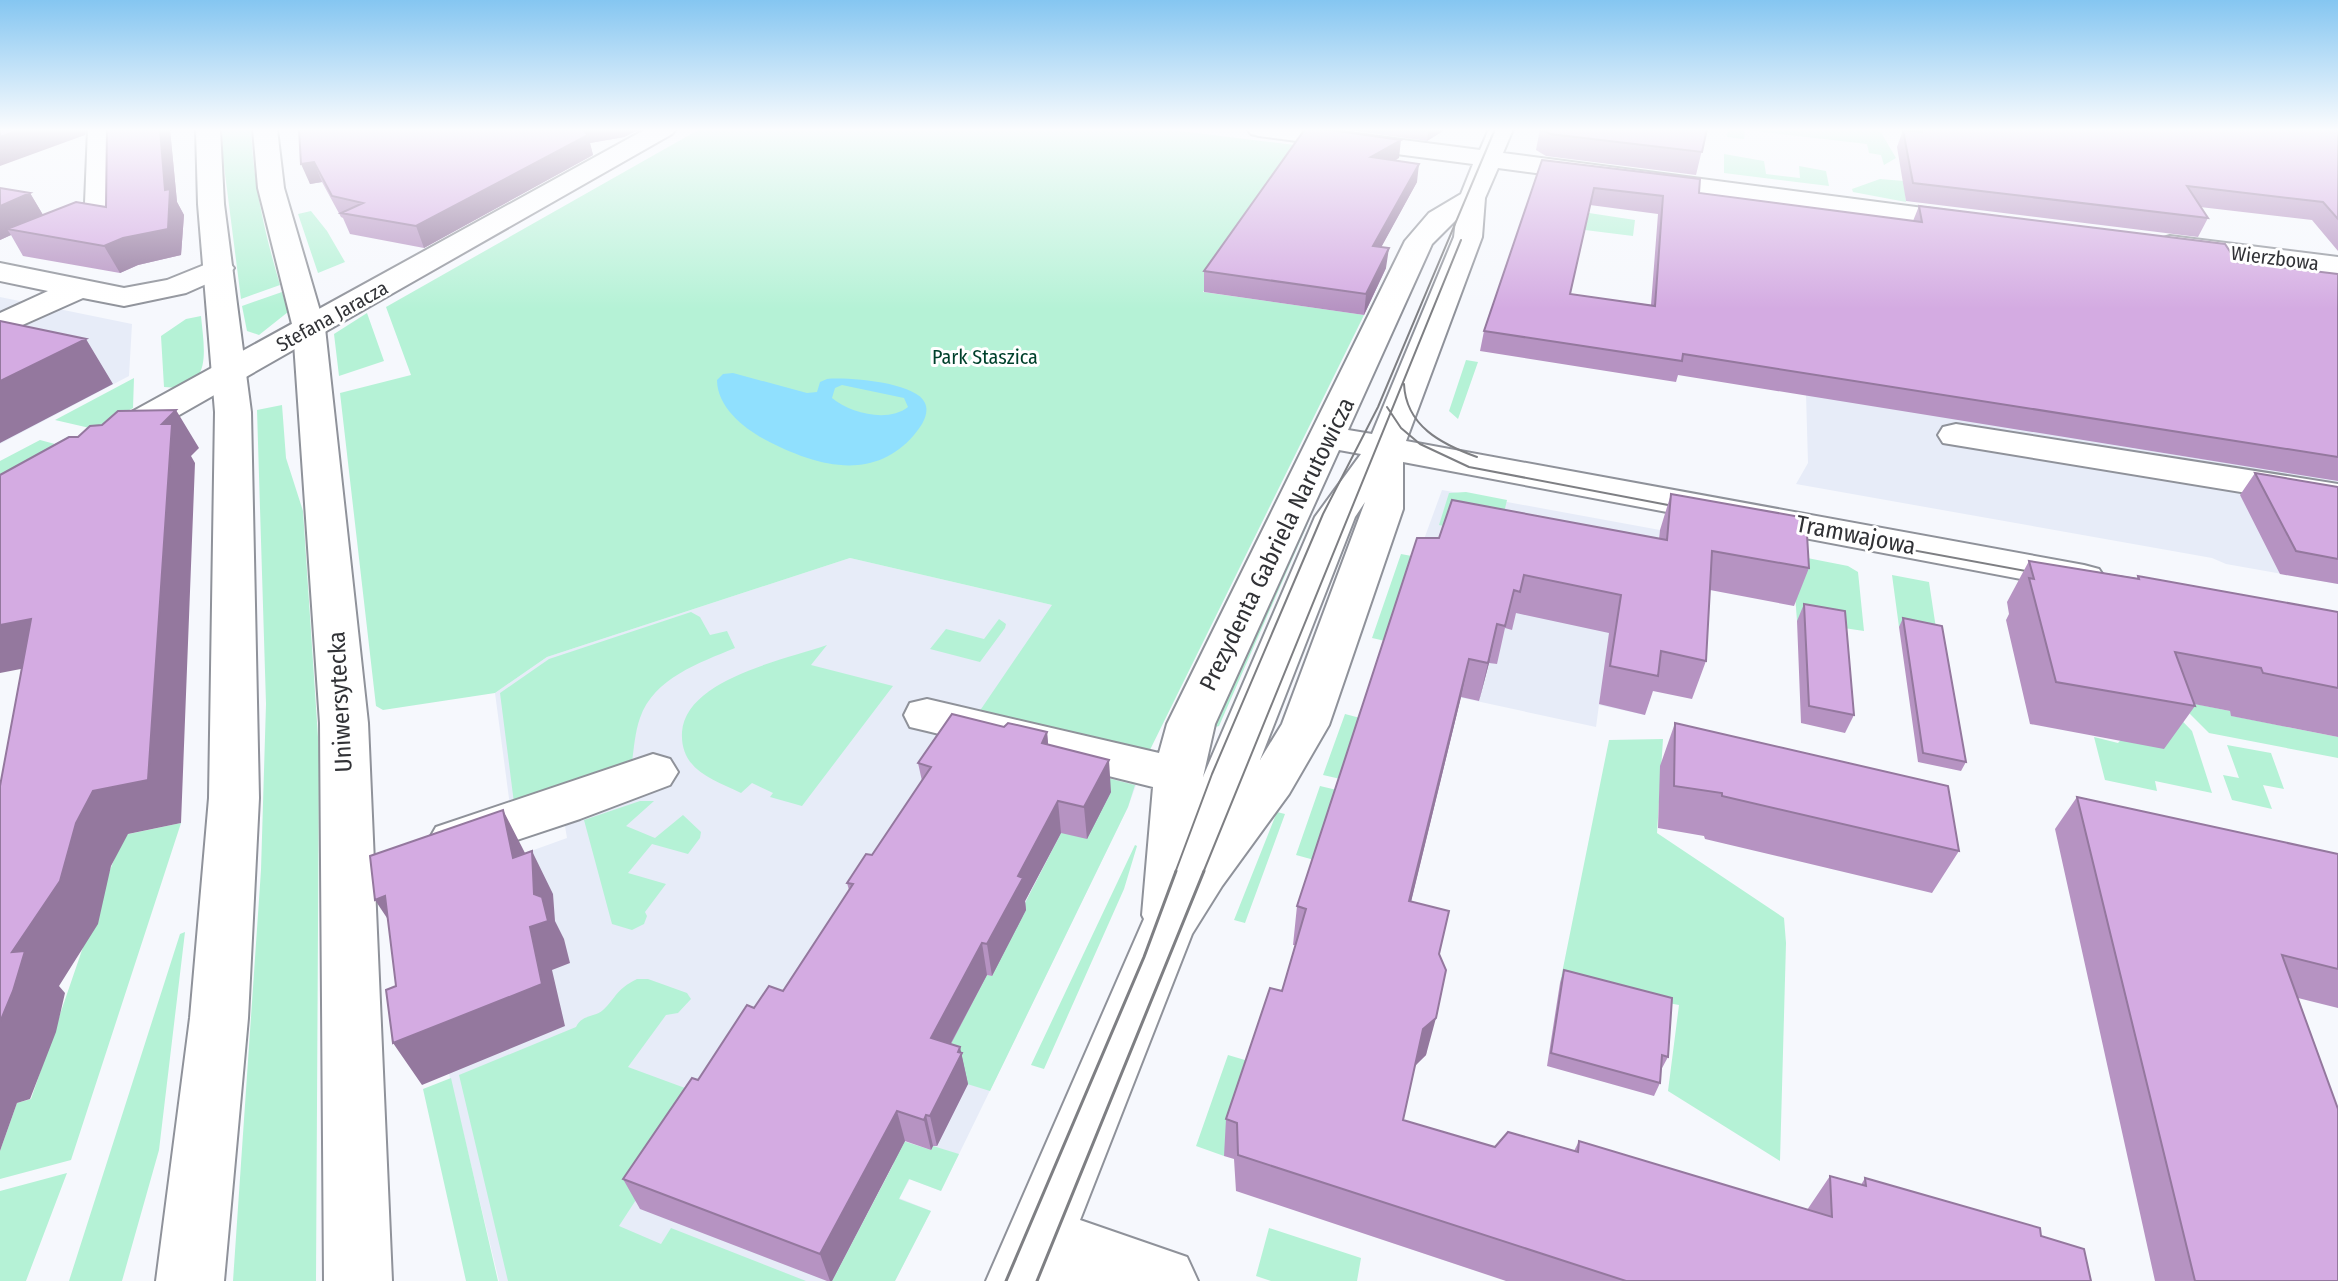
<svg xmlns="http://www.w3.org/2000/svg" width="2338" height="1281" viewBox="0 0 2338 1281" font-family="'Fira Sans Condensed',sans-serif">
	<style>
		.built { fill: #e7ecf8 }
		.green { fill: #b5f2d6 }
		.water { fill: #90e0fe; fill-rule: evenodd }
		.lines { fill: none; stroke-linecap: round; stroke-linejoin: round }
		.minor-casing { stroke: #8f929a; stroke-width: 4 }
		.major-casing { stroke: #8f929a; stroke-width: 4 }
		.minor { fill: #fff; fill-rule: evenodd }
		.major { fill: #fff; fill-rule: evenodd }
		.tram-far1 { stroke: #7e7f83; stroke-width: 2 }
		.tram { stroke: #7e7f83; stroke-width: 3 }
		.wall { fill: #b693c2; fill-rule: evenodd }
		.shaded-wall { fill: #94789e }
		.building { fill: #d4abe2; stroke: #94789e; stroke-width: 2; fill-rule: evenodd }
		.labels { text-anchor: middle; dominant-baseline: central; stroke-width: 6; stroke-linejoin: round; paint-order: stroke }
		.far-street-label { font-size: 20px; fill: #313236; stroke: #fff }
		.far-park-label { font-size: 20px; fill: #00412c; stroke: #fff }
		.street-label { font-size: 24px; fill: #313236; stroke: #fff }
	</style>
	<rect width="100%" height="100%" fill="#f6f8fd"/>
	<!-- built -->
	<path class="built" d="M2019 234 2322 271 2338 293V584L2226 564 2212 558 1796 484 1808 463 1806 394Z
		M0 297 132 324 129 376 0 444Z
		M1442 490 1660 530 1645 715 1599 705 1596 727 1379 680 1408 583Z
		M850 558 1052 605 1146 758 1128 807 941 1191 910 1179 899 1198 931 1211 895 1281H499L449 1074 397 899 567 838 559 791 510 806 495 693 547 657Z"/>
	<!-- green -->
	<path class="green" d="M222 129H251C253 183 265 234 280 285L241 299 223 158Z
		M700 129H1164L1311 147 1203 292 1364 315 1146 758 977 715 1052 605 850 558 547 657 495 693 383 710 376 706 340 393 411 375 386 307Z
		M1728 129H1879L1896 158 1884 165 1881 155 1869 153 1867 144 1745 130 1744 139 1727 137Z
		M1724 154 1764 161 1766 174 1800 178 1799 166 1826 171 1829 186 1724 173Z
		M1880 179 1904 181 1906 202 1853 192 1852 189Z
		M311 211 327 231 345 262 318 273 298 214Z
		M1589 213 1635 220 1633 236 1585 230Z
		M282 292 288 312 259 335 247 331 242 306Z
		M367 313 384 361 339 376 334 334Z
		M201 316C204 349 214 392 164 387L161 336 186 319Z
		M1466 360 1478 362 1458 419 1449 411Z
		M134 378 133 408 94 429 55 420Z
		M282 405 286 458 303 511 319 752 316 1281H233L261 870 266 704 257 410Z
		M69 436 77 438 0 480V461L40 440 55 444Z
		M1466 492 1507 500 1498 538 1439 525 1449 493Z
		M1297 521 1308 523 1219 726 1212 728Z
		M1401 554 1417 557 1390 642 1372 638Z
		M1792 555 1848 566 1858 572 1864 631 1797 621Z
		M1892 575 1929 582 1937 635 1899 627Z
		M691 612 700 617 710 635 727 631 735 648C699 663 654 678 640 718 635 732 634 748 632 762L514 803 500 693 549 659Z
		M999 619 1006 624 1005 628 980 662 930 649 946 629 984 639Z
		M827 645 811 665 893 686 802 806 770 797 773 793 752 783 741 793C712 779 680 770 682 732 686 679 784 660 827 645Z
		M2159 697 2192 731 2212 793 2155 781 2157 791 2105 780 2094 737 2118 743Z
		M2176 700 2230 711 2232 716 2338 737V758L2209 733Z
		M1345 714 1364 719 1345 780 1323 775Z
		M1663 739 1657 833 1784 918 1786 943 1780 1161 1668 1091 1679 1005 1560 983 1609 740Z
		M2227 745 2271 753 2284 789 2263 785 2272 809 2232 800 2223 775 2239 778Z
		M1059 766 1135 785 1128 807 990 1091 964 1083 937 1069 987 975 992 976 1022 909 1061 833Z
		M1320 786 1341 791 1318 861 1296 855Z
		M640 801H654L626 826 655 838 683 815 701 832 700 838 688 854 652 844 628 873 666 884 645 912 647 916 644 924 632 930 612 924 584 820Z
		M1277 812 1285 814 1245 923 1234 920Z
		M181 823 71 1160 0 1179V1151L17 1103 31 1099 106 880 124 835Z
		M1135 845 1137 846 1124 889 1044 1069 1031 1065Z
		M185 932 159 1150 122 1281H69L180 934Z
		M637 979H648L687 993 691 999 678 1013 666 1015 628 1067 704 1095 619 1226 661 1244 671 1228 806 1281H508L459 1075 576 1027C582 1014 594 1018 603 1010 617 997 615 990 637 979Z
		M1228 1055 1255 1063 1224 1156 1196 1146Z
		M451 1078 498 1281H466L423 1089Z
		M900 1140 931 1150 933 1146 959 1154 941 1191 909 1179 899 1199 931 1211 895 1281H832L893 1165Z
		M67 1173 26 1281H0V1191Z
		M1269 1228 1361 1258 1357 1281H1271L1256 1276Z"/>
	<!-- water -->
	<path class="water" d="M733 373 807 393 817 392 820 382 827 379C847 377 916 382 925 403 930 414 921 427 914 435 872 484 813 465 764 439 742 427 717 406 717 380L723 374ZM842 385 904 398 908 407C888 423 850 413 832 398L835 388Z"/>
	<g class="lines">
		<!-- minor casing -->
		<g class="minor-casing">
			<path id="minor" d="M88 129H112V206C98 225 58 246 35 240L31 234 35 228 85 203Z
				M646 129H676L672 134 123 447 110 450 97 447 92 439 97 431Z
				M1247 129H1318L1480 150 1489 129H1513L1503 153 1985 216 1989 222 1985 228 1975 230 1498 168 1485 198 1482 237 1406 441 2084 565 2099 569 2105 578 2099 587 2084 591 1403 462V509L1329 725 1289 794 1222 886 1192 934 1080 1220 1187 1257 1198 1281H986L1144 919 1142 915 1153 787 927 731 910 727 904 715 910 703 927 699 1159 753 1167 724 1405 241 1429 213 1461 194 1473 164 1259 136 1251 134ZM1456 220 1454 237 1372 434 1348 430 1432 244ZM1339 450 1361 454 1315 517 1203 777 1215 724ZM1365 502 1282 724 1260 760 1355 517Z
				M2170 236 2338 257V275L2160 251 2156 245 2160 239Z
				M219 259 229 262 234 268 229 274 186 293 124 306 83 298 0 335V313L48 291 0 281V263L124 288 167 280Z
				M1956 424 2338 484V508L1943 443 1938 435 1943 427Z
				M653 754 670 759 678 772 670 785 580 819 454 861 436 855 428 841 436 827Z"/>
		</g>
		<!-- major casing -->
		<g class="major-casing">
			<path id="major" d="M196 129H220L224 204 251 412 259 798 248 1018 224 1281H156L190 1018 209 798 215 412 198 204Z
				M253 129H277L284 188 325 328 368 723 392 1281H324L320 723 293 328 258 188Z"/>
		</g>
		<!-- minor -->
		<use href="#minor" class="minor"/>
		<!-- major -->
		<use href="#major" class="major"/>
		<!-- tram-far1 -->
		<path class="tram-far1" d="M1404 384C1406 426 1441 444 1477 457
			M1387 407 1401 428 1420 444 1469 467 1689 509
			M1787 527 2047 575
			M1175 873 1212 774 1323 514 1378 407 1495 129
			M1203 873 1461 240"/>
		<!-- tram -->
		<path class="tram" d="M1006 1281 1144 957 1176 871
			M1037 1281 1204 871"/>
	</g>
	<!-- wall -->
	<path class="wall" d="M107 129H170L177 202 184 215 181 255 138 265 120 273 23 256 11 235 0 240V188L30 193 43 215 106 207Z
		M299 129H640L624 137 590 143 593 155 424 248 350 234 343 218 341 217 322 182 310 184Z
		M1341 129H1446L1427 141Z
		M1540 129H1707L1696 175 1546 156 1536 150Z
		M1914 129H2338V251L2312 220 2200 207 2208 218 2198 237 1906 201 1897 147 1903 130 1914 132Z
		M1399 158 1395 160 1417 182 1381 247 1386 268 1364 315 1204 292V271Z
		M1542 160 1699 193 1913 221 1919 206 2237 262 2338 274V481L1678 375 1676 382 1480 351 1484 331ZM1590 205 1658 214 1651 305 1570 294Z
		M2255 473 2338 487V584L2280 574 2240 495Z
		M1671 494 1809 568 1794 606 1710 590 1706 661 1692 699 1653 691 1645 715 1599 704 1609 633 1516 613 1512 630 1505 628 1497 664 1489 663 1479 701 1461 697 1411 901 1439 954 1426 1055 1414 1066 1403 1120 1495 1147 1574 1151 1579 1141 1807 1210 1830 1176 1861 1185 1865 1178 2041 1236 2091 1281H1506L1236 1191 1234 1159 1224 1156 1226 1119 1282 991 1295 945H1293L1297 906 1417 538 1659 539 1660 530Z
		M2029 561 2137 578 2138 576 2338 612V737L2231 716 2230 711 2194 704 2195 706 2164 749 2030 724 2006 620 2009 614 2007 602Z
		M1804 604 1854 715 1845 733 1801 723 1797 621Z
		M1903 618 1966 762 1961 771 1918 762 1899 627Z
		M1675 723 1959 851 1932 893 1705 839 1704 836 1658 828 1660 766Z
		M1004 727 1047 732 1048 744 1111 792 1087 839 1061 833 1025 901 1026 910 992 976 987 975 951 1044 961 1053 968 1084 937 1146H933L931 1150 905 1141 832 1281H827L640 1209 623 1179 698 1080 754 1008 783 991 849 890 847 883 872 855 922 781 918 763Z
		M2077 797 2338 854V1008L2298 998 2338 1281H2155L2055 829Z
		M1564 970 1668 1057 1661 1070 1660 1083 1654 1096 1547 1066 1560 983Z"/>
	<!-- shaded-wall -->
	<path class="shaded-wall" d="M21 129H87L85 135 0 166V137Z
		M160 129H170L177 202 184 215 181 255 138 265 120 273 104 246 165 190Z
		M581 129H640L624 137 590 143 593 155 424 248 416 226Z
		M1429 129H1446L1427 141Z
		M1401 140 1399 158 1369 176 1371 157Z
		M314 162 322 182 310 184 301 164Z
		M1419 164 1417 182 1371 266 1373 246Z
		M30 193 46 220 7 229 11 235 0 240V206Z
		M1389 248 1386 268 1364 315 1366 294Z
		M86 339 113 384 0 443V381Z
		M176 410 199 448 191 456 195 463 181 823 128 834 111 866 98 924 59 986 65 993 56 1032 30 1099 17 1103 0 1151V1022L12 952 162 424Z
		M31 619 62 661 0 673V625Z
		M1497 624 1489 663 1479 701 1488 663Z
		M1469 659 1461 697 1402 939 1409 901Z
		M1047 732 1050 765 1042 743Z
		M1109 760 1111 792 1087 839 1084 807Z
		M1058 801 1061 833 1025 901 1026 910 992 976 987 944 1018 876Z
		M503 810 525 853 535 901 513 858Z
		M532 851 553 894 555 921 564 939 570 963 552 970 565 1026 422 1085 393 1043 530 927 534 894Z
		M385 896 403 942 375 900Z
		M982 943 987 975 937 1069 931 1038Z
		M1436 1018 1426 1055 1414 1067 1423 1029Z
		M960 1047 968 1084 937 1146 930 1116Z
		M897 1111 905 1141 832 1281H830L820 1254Z
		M926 1115 933 1146 931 1150 924 1120Z"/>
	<!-- building -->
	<path class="building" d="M0 129H21L0 137Z
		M107 129H160L165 190 170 189 168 229 123 238 104 246 7 229 76 202 106 207Z
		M299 129H583L588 135 416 226 341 213 363 203 332 196 314 162 301 164Z
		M1305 129H1324L1401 140 1371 157 1419 164 1373 246 1389 248 1366 294 1204 271Z
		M1543 129H1707L1702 152 1550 134Z
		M1922 129H2338V219L2323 202 2187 186 2208 218 1913 183 1903 130 1922 132Z
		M1542 160 1700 179 1699 193 1922 222 1919 206 2225 244 2237 262 2338 274V457L1683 354 1682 361 1484 331ZM1594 188 1663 196 1655 306 1570 294Z
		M0 188 30 193 0 206Z
		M0 321 86 339 0 381Z
		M176 410 162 424H172L148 780 93 791 76 823 60 881 12 952 25 951 13 991 0 1022V786L31 619 0 625V475L69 437H78L90 426 102 425 118 411Z
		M2255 473 2338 487V559L2296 551Z
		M1671 494 1806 518 1809 568 1712 551 1706 661 1661 651 1658 676 1610 666 1621 595 1524 575 1520 592 1514 590 1505 626 1497 624 1488 663 1469 659 1409 901 1449 911 1439 954 1446 970 1436 1018 1423 1029 1403 1120 1495 1147 1508 1132 1578 1152 1579 1141 1832 1217 1830 1176 1866 1186 1865 1178 2040 1228 2041 1236 2084 1249 2091 1281H1626L1238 1155 1237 1123 1226 1119 1270 988 1282 991 1306 909 1297 906 1417 538H1439L1452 500 1667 540Z
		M2029 561 2139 579 2138 576 2338 612V688L2263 673 2261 668 2175 652 2195 706 2056 682 2029 578 2034 579Z
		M1804 604 1845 611 1854 715 1809 706Z
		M1903 618 1942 626 1966 762 1923 753Z
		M952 714 1004 727 1008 723 1047 732 1042 743 1109 760 1084 807 1058 801 1018 876 1023 878 987 944 982 943 931 1038 960 1047 958 1052 962 1053 930 1116 926 1115 924 1120 897 1111 820 1254 623 1179 692 1078 698 1080 747 1005 754 1008 769 986 783 991 853 884 847 883 866 854 872 855 931 767 918 763Z
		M1675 723 1948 786 1959 851 1722 796V793L1674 786Z
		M2077 797 2338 854V969L2282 955 2338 1109V1281H2195Z
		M503 810 513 858 532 851 534 894 542 897 548 921 530 927 542 984 393 1043 386 990 396 986 385 896 375 900 370 856Z
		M1564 970 1672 998 1668 1057 1662 1055 1660 1083 1551 1053Z"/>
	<!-- sky -->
	<linearGradient id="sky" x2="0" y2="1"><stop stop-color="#85c6f1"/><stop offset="0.42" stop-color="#fbfcfe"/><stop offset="1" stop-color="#fbfcfe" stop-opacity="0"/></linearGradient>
	<rect width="2338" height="309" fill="url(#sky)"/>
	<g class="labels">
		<!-- far-street labels -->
		<g class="far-street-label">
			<text transform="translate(2275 258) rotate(7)">Wierzbowa</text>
			<text transform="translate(332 316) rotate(-29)">Stefana Jaracza</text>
		</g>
		<!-- far-park labels -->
		<g class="far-park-label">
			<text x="985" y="357">Park Staszica</text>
		</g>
		<!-- street labels -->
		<g class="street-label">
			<text transform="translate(1856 535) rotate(11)">Tramwajowa</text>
			<text transform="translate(1277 544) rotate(-64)">Prezydenta Gabriela Narutowicza</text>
			<text transform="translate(340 702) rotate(-93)">Uniwersytecka</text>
		</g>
	</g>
</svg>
